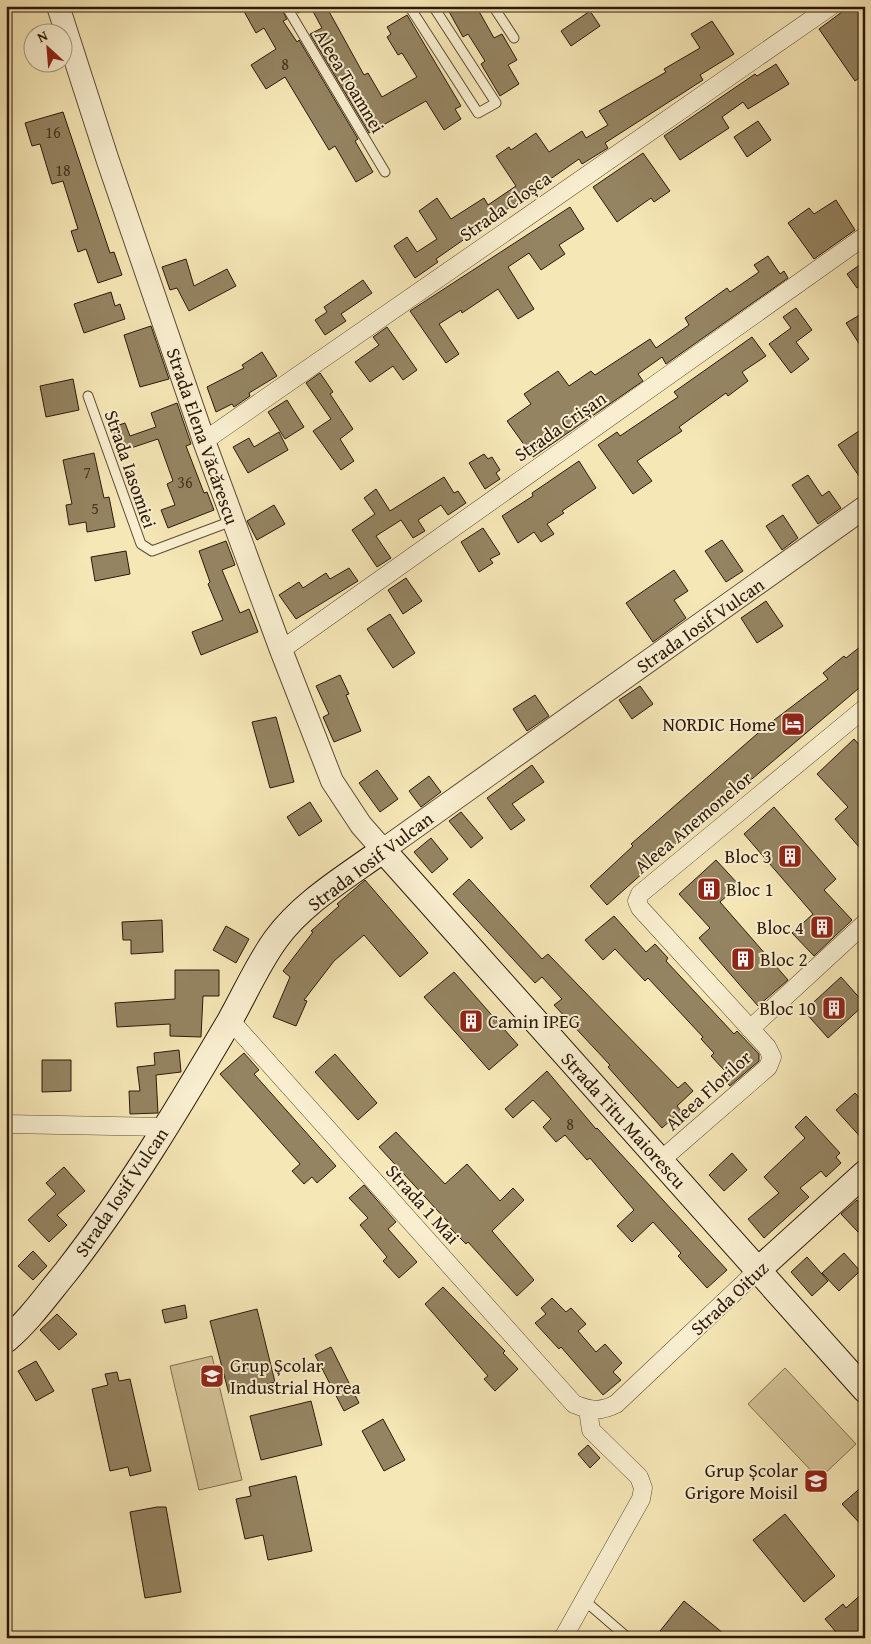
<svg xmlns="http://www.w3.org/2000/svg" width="871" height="1644" viewBox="0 0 871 1644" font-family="'Gentium Book Plus',serif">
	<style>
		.green { fill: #d4c498; stroke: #806e50 }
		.building { fill: #958462; stroke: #2c1908 }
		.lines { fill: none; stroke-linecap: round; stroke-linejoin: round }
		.service-casing { stroke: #5e4c34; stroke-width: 11 }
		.minor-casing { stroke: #5e4c34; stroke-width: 19 }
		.tertiary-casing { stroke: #5e4c34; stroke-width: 24 }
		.secondary-casing { stroke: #2c1908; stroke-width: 27 }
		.service { stroke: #f9efd0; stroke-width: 9 }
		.minor { stroke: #f9efd0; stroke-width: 18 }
		.tertiary { stroke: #f9efd0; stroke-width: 22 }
		.secondary { stroke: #f9efd0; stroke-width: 25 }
		.labels { text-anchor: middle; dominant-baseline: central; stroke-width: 4; stroke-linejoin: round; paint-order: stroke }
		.number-label { font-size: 16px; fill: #46341e }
		.street-label { font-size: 19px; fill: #2c1908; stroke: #f9efd0 }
		.poi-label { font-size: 19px; fill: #2c1908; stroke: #f9efd0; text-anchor: end }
	</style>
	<rect width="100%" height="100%" fill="#f6e7b6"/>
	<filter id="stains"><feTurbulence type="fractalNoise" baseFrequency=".004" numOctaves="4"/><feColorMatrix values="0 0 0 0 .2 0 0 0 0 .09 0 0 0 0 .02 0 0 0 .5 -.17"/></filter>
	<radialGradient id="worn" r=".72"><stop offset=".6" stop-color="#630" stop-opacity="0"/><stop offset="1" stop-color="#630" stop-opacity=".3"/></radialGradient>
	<!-- green -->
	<path class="green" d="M212 1356 242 1480 199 1490 170 1366Z
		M785 1368 856 1444 819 1479 748 1404Z"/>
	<!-- building -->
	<path class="building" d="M241 6H280L287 19 283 21 297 42 299 40 358 139 355 141 373 172 356 182 335 146 329 150 285 77 266 89 251 65 276 49 264 28 256 33Z
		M293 6H326L364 75 368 73 382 97 417 77 402 53 398 55 387 37 391 34 387 27 407 15 461 106 455 109 461 119 444 130 426 101 369 133 310 34 322 28 310 6 298 13Z
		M446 6H476L494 38 502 34 517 60 508 65 519 84 500 96 481 64 485 61 468 34 463 37Z
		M850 6H865V74L855 81 819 29Z
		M590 11 600 26 571 46 561 31Z
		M712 21 734 54 700 75 703 80 605 143 608 148 582 164 579 159 436 259 438 262 415 278 394 246 407 237 417 252 437 239 419 211 437 198 451 219 484 198 488 205 516 186 496 156 509 147 511 150 536 133 549 152 582 131 586 138 608 125 599 111 666 72 664 69 700 48 691 34Z
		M776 64 789 84 748 109 743 102 722 117 729 128 680 160 664 136 755 74 757 76Z
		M63 112 110 253 114 252 122 275 98 283 86 249 78 252 71 231 78 229 63 181 52 184 40 144 32 146 25 123Z
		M758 121 771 140 747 157 734 137Z
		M643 153 670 191 654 202 651 198 617 222 593 187Z
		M836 200 855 230 814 259 788 223 809 208 814 214Z
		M570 207 584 229 559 245 565 254 541 270 529 253 508 267 534 309 518 319 498 289 462 313 461 310 439 324 459 354 446 363 410 311Z
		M768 256 780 274 784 271 788 278 666 364 662 357 638 374 643 381 533 457 507 421 531 404 524 394 558 371 569 386 591 371 595 375 650 339 656 348 689 325 685 318 727 288 730 292 759 272 754 265Z
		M186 259 194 286 227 269 236 286 189 311 177 288 170 290 162 267Z
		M865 261V283L857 288 847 274Z
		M363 280 372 293 341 314 346 321 325 335 315 320 327 312 324 307Z
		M111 292 115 306 120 304 125 319 84 333 74 304Z
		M796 308 812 330 796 342 809 359 791 373 769 344 791 328 783 317Z
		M865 312V353L846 323Z
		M151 326 169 379 140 387 124 335Z
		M387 327 417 370 403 380 393 366 370 382 355 362 379 345 373 337Z
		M752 337 766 356 742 372 748 381 728 396 726 393 679 427 682 431 637 461 652 481 633 494 598 445 617 432 620 436 678 397 674 392Z
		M262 352 277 376 249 393 250 396 234 407 232 404 216 412 207 387 244 368 242 365Z
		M320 373 333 392 330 394 353 429 340 439 354 461 341 470 313 431 331 419 306 383Z
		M73 379 79 410 46 417 40 386Z
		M287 400 304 427 285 439 268 412Z
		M177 403 191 444 186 446 204 493 207 492 214 510 168 528 161 510 175 505 167 484 173 481 158 439 119 452 110 428 125 423 130 436 156 427 151 413Z
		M865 427V485L838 445Z
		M279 432 288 450 248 473 233 447 249 438 254 447Z
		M94 453 104 498 109 497 115 527 87 532 86 522 69 525 66 505 72 504 63 460Z
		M484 454 488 459 492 457 500 470 496 473 500 479 485 489 469 463Z
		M579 461 596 488 562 511 564 513 547 524 554 534 541 542 534 532 518 543 502 516 533 496 532 493Z
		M808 475 822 496 829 491 841 508 818 524 792 485Z
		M444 477 454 493 458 491 466 503 448 515 441 505 418 520 425 531 413 538 401 520 376 536 391 558 377 567 352 530 375 514 364 498 376 489 390 511Z
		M274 505 285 524 257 540 247 521Z
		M783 515 798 538 782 550 766 526Z
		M483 528 500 554 490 559 493 563 479 572 461 542Z
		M722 540 743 571 726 582 705 551Z
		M226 541 235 565 222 570 240 613 249 609 258 632 201 655 192 632 223 620 208 584 210 582 199 551Z
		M126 551 130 574 95 581 91 557Z
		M349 568 358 581 296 619 279 595 299 582 303 588 326 573 330 579Z
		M674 570 688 591 674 600 686 618 653 642 626 603Z
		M406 578 422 601 403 614 388 590Z
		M766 601 783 626 757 643 741 618Z
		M390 614 415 653 393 668 367 629Z
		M865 643V683L739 790 738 788 607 905 590 886 633 846 631 844 765 727 828 679 823 673 844 656 846 658Z
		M340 675 349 694 346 695 361 731 334 742 323 717 329 714 316 686Z
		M640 686 653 704 632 719 619 700Z
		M535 695 549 716 527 731 513 709Z
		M276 717 294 782 270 788 252 722Z
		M854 739 865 751V854L835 819 848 807 817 774Z
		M532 765 544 782 512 804 525 820 511 830 487 798Z
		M377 770 398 799 380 812 359 783Z
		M429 776 441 792 421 807 409 791Z
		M310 802 322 821 299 836 287 817Z
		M774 807 836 879 824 890 852 920 814 956 792 933 813 914 744 834Z
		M461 812 483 838 471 848 449 821Z
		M431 838 448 859 432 873 414 852Z
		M716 860 739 885 720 902 788 980 758 1006 699 938 710 928 679 894Z
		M469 879 542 959 548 954 678 1088 685 1082 693 1091 677 1106 681 1111 662 1128 608 1067 610 1065 554 1005 562 999 542 977 535 983 453 894Z
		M365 880 428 953 400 977 364 935 334 961 304 1000 307 1001 296 1026 273 1017 290 977 283 971 313 932 311 931 339 906 337 904Z
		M614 916 646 952 655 944 668 958 666 961 734 1034 737 1031 759 1054V1061L730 1086 720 1075 725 1071 711 1056 714 1053 701 1039 703 1037 648 978 645 981 615 949 603 960 585 940Z
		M162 920 163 952 131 954V940H123L122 922Z
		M226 926 249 939 236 963 213 950Z
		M175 970H219V996H203L201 1037 170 1036V1024L117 1027 115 1003 175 999Z
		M454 972 518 1045 489 1070 424 997Z
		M841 977 865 1004 828 1038 804 1011Z
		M179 1050 181 1072 156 1075 158 1113 130 1114 129 1091H140L137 1067 155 1065 154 1053Z
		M244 1053 259 1070 254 1074 336 1166 317 1183 312 1177 304 1184 292 1171 300 1164 220 1074Z
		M335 1054 377 1103 358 1120 315 1072Z
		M42 1060H71V1091L42 1092Z
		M547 1071 596 1129 597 1128 727 1270 707 1288 678 1256 681 1253 653 1222 632 1242 617 1226 634 1210 590 1158 587 1160 565 1135 556 1142 543 1127 551 1119 533 1100 513 1118 505 1109Z
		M855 1093 865 1104V1142L836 1110Z
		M806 1116 840 1153 836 1157 841 1163 826 1177 821 1171 800 1188 809 1197 764 1238 748 1219 779 1193 764 1177 805 1138 795 1127Z
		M396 1132 445 1184 467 1164 500 1201 513 1188 524 1200 492 1231 534 1280 517 1296 468 1242 466 1244 446 1224 448 1222 379 1147Z
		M732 1153 747 1170 724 1191 709 1175Z
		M64 1167 85 1191 57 1215 67 1225 49 1242 28 1220 56 1194 46 1183Z
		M364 1185 396 1222 388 1229 417 1262 399 1278 383 1261 387 1257 360 1225 368 1218 349 1198Z
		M857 1200 865 1208V1226L858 1232 841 1214Z
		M33 1251 47 1266 33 1280 18 1266Z
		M844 1253 860 1271 839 1291 822 1273Z
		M807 1257 828 1281 812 1296 791 1272Z
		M443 1287 505 1351 503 1353 518 1369 495 1391 484 1379 488 1376 425 1304Z
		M552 1298 566 1312 571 1308 586 1324 578 1331 596 1352 605 1344 622 1363 613 1372 621 1380 603 1395 561 1347 559 1349 535 1323 546 1314 541 1308Z
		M185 1305 187 1318 165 1323 162 1310Z
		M257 1309 275 1382 229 1394 210 1321Z
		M57 1314 77 1334 59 1350 40 1330Z
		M331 1347 359 1403 344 1411 315 1355Z
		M36 1361 54 1391 36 1401 18 1371Z
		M117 1372 119 1381 130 1379 151 1471 130 1476 128 1467 110 1471 92 1389 108 1385 105 1374Z
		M311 1401 322 1445 261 1460 250 1416Z
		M383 1419 405 1460 384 1471 362 1431Z
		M588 1445 600 1458 590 1468 578 1454Z
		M296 1476 312 1551 268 1560 263 1535 245 1539 236 1499 251 1496 249 1487Z
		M865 1484V1529L842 1504Z
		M157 1507H166L181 1592 145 1598 130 1512Z
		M785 1514 835 1576 804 1602 753 1540Z
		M865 1591V1638H841L825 1619 843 1604 846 1608Z
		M684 1601 729 1638H669L660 1631Z"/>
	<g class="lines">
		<!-- service casing -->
		<g class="service-casing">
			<path id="service" d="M286 6 385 172
				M409 6 478 113 496 103 433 6
				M493 6 514 38
				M88 396 141 544 152 551 232 521
				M584 1600 628 1638"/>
		</g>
		<!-- minor casing -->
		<g class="minor-casing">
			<path id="minor" d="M204 441 831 6
				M281 650 865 236
				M230 1020 574 1404C591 1411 600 1412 616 1404L758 1270
				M750 1029 865 923
				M6 1124 166 1127
				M660 1161 768 1067 772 1057 767 1047 640 908 637 901 640 894 865 708
				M563 1638 641 1499 643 1488 639 1477 591 1430 588 1410"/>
		</g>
		<!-- tertiary casing -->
		<g class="tertiary-casing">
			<path id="tertiary" d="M58 6 108 161 204 441 281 650 332 781 361 825 383 850 865 507"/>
		</g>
		<!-- secondary casing -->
		<g class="secondary-casing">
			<path id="secondary" d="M758 1270 865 1173
				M6 1340C29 1321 47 1295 66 1272 127 1194 179 1107 229 1022 245 994 257 965 276 939 303 902 346 877 383 850L865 1390"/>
		</g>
		<!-- service -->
		<use href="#service" class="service"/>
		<!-- minor -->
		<use href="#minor" class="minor"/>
		<!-- tertiary -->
		<use href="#tertiary" class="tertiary"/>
		<!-- secondary -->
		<use href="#secondary" class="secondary"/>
	</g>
	<!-- icons -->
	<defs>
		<g id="hotel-square" transform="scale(1.25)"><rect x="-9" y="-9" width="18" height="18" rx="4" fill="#8f2418" stroke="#f9efd0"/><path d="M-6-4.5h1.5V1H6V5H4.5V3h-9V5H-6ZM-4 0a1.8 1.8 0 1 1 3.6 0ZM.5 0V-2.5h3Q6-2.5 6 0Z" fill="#fff"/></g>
		<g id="building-square" transform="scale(1.25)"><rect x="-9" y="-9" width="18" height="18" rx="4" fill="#8f2418" stroke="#f9efd0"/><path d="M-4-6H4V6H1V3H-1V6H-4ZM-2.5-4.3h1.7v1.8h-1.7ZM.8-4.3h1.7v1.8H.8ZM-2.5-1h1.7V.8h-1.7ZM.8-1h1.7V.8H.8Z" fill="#fff"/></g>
		<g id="university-square" transform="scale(1.25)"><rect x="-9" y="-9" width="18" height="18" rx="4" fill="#8f2418" stroke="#f9efd0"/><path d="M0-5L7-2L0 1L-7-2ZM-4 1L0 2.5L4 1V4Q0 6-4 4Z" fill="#fff"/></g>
	</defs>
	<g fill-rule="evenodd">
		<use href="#hotel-square" x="793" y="724"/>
		<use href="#building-square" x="790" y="856"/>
		<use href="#building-square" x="709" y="889"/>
		<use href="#building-square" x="822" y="927"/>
		<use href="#building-square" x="743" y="959"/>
		<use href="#building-square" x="834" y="1008"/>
		<use href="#building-square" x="471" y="1021"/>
		<use href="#university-square" x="212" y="1376"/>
		<use href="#university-square" x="816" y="1481"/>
	</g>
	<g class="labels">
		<!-- number labels -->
		<g class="number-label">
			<text x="285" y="64">8</text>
			<text x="53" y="132">16</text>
			<text x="63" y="170">18</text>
			<text x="87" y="472">7</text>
			<text x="185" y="482">36</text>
			<text x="95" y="508">5</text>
			<text x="570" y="1124">8</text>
		</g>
		<!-- street labels -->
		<g class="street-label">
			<text transform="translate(350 81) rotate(59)">Aleea Toamnei</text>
			<text transform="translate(505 206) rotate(-35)">Strada Cloșca</text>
			<text transform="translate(560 426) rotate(-35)">Strada Crișan</text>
			<text transform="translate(203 436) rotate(71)">Strada Elena Văcărescu</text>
			<text transform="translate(131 469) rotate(71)">Strada Iasomiei</text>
			<text transform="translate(700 625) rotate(-35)">Strada Iosif Vulcan</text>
			<text transform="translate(693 822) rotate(-40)">Aleea Anemonelor</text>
			<text transform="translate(370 861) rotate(-37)">Strada Iosif Vulcan</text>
			<text transform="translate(708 1090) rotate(-42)">Aleea Florilor</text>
			<text transform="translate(624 1120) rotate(48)">Strada Titu Maiorescu</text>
			<text transform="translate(121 1192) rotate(-56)">Strada Iosif Vulcan</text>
			<text transform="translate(423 1204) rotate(48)">Strada 1 Mai</text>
			<text transform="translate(729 1298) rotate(-43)">Strada Oituz</text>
		</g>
		<!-- poi labels -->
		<g class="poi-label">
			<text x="776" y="724">NORDIC Home</text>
			<text x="772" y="856">Bloc 3</text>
			<text x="726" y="889" text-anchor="start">Bloc 1</text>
			<text x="804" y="927">Bloc 4</text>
			<text x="760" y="959" text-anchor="start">Bloc 2</text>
			<text x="816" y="1008">Bloc 10</text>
			<text x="488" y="1021" text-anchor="start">Camin IPEG</text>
			<text x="230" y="1365" text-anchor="start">Grup Școlar<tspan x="230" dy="22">Industrial Horea</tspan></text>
			<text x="798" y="1470">Grup Școlar<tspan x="798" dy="22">Grigore Moisil</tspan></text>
		</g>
	</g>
	<!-- margin -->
	<rect width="871" height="1644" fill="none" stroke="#f6e7b6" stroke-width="25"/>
	<rect x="8" y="8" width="856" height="1629" fill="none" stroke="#2c1908" stroke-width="2.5"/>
	<rect x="12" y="12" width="846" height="1619" fill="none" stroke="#2c1908"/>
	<!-- north arrow -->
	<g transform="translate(48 48) rotate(334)"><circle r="24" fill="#f9efd0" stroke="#a79980"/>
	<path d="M0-4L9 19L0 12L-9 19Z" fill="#8f2418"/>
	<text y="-8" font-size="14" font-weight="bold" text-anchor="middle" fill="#2c1908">N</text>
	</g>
	<rect width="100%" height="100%" filter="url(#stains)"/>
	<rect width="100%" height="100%" fill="url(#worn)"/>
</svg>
